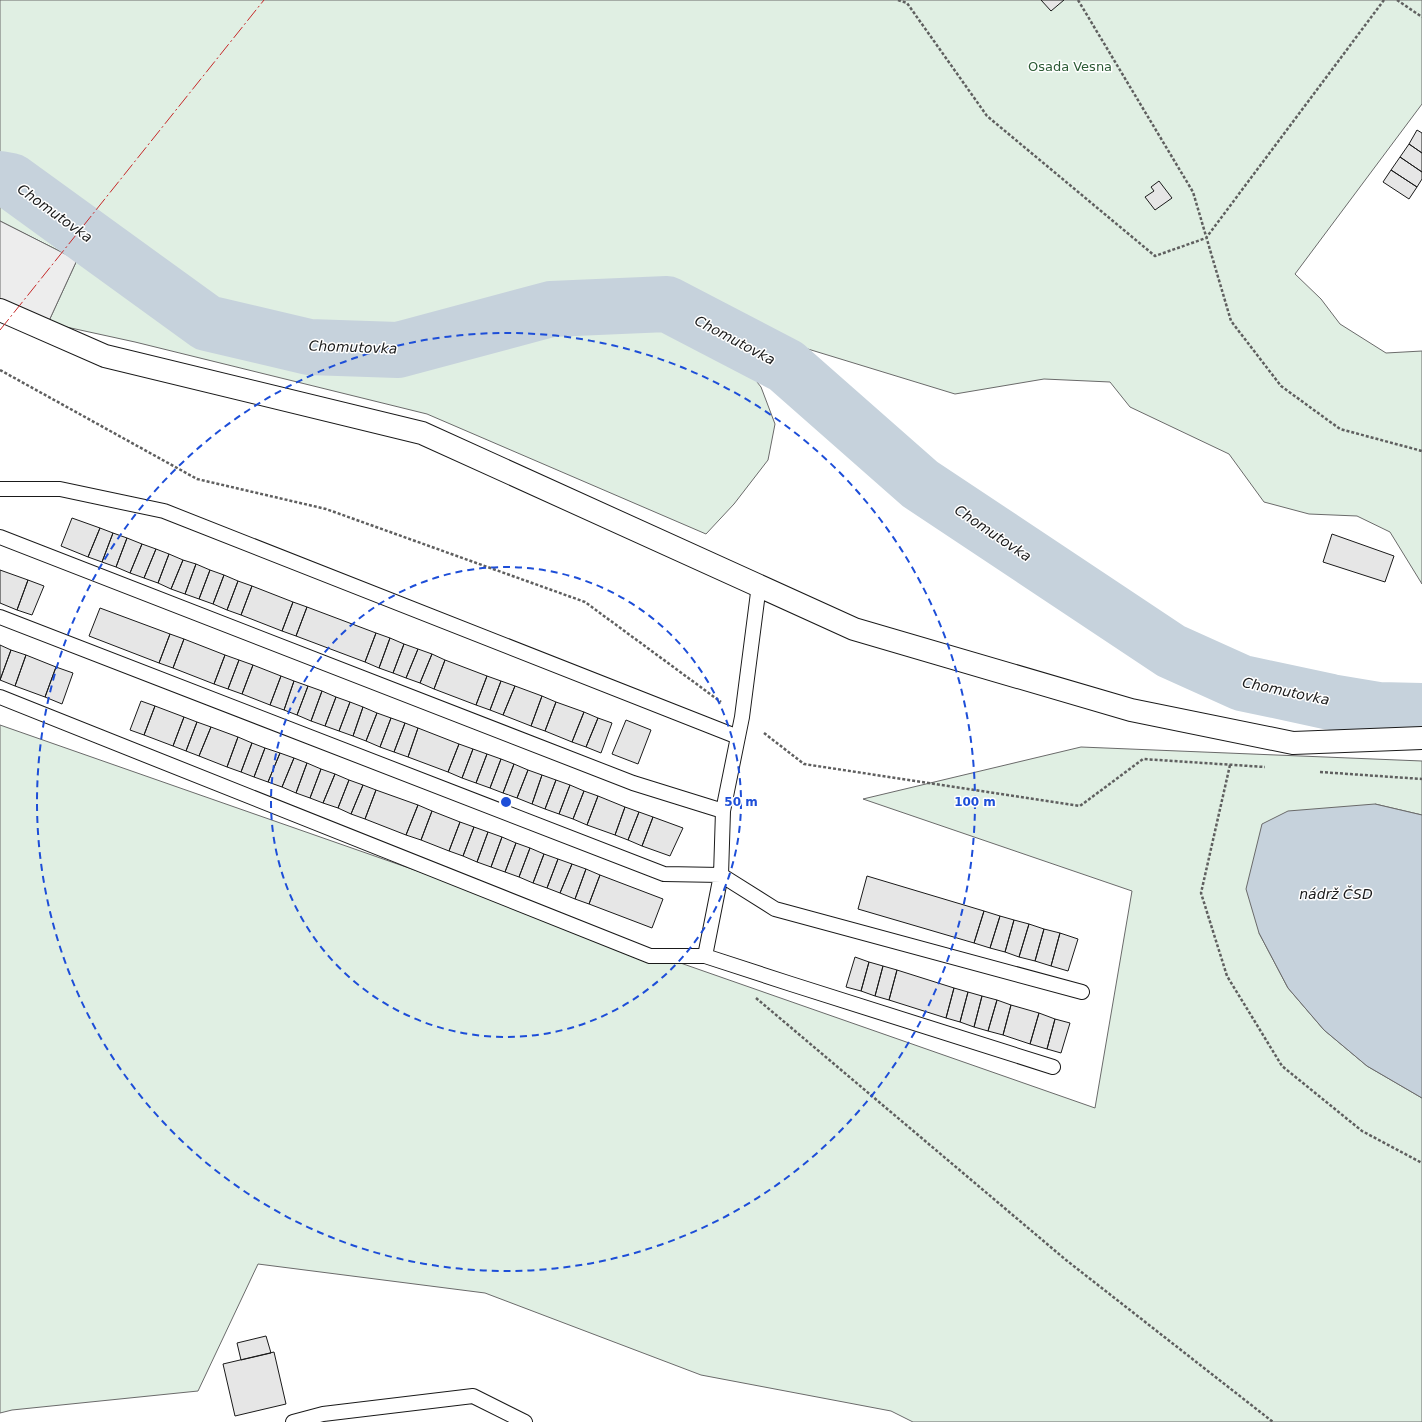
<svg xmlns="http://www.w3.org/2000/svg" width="1422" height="1422" viewBox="0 0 1422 1422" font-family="'DejaVu Sans',sans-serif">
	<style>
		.green { fill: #e0efe3; stroke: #6a6a6a }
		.parking { fill: #ededed; stroke: #6a6a6a }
		.water { fill: #c6d2dc; stroke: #6a6a6a }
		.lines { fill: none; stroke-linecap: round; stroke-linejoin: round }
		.river { stroke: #c6d2dc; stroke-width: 56 }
		.building { fill: #e6e6e6; stroke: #1a1a1a }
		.lane-casing { stroke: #1a1a1a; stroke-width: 16 }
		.secondary-casing { stroke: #1a1a1a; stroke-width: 24 }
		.path { stroke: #5f5f5f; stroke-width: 2.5; stroke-dasharray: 3 2; stroke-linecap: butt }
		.lane { stroke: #fff; stroke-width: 14 }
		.secondary { stroke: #fff; stroke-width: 22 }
		.power { stroke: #c62828; stroke-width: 1; stroke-dasharray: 14 3 2 3; stroke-linecap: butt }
		.ring { fill: none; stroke: #1d4ed8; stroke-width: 2; stroke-dasharray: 7 5 }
		.labels { text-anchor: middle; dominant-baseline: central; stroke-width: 3; stroke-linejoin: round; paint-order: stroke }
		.park-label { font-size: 13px; fill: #2b5a34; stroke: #fff }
		.water-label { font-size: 14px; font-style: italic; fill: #1a1a1a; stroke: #fff }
		.centre { fill: #1d4ed8; stroke: #fff; stroke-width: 2 }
		.ring-label { font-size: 12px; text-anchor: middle; font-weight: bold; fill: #1d4ed8; stroke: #fff; stroke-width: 3; stroke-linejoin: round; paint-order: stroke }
	</style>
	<rect width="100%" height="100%" fill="#fff"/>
	<!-- green -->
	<path class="green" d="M0 0H1422V104L1295 274 1321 299 1340 324 1386 353 1422 351V584L1390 532 1357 516 1309 514 1264 502 1229 454 1130 407 1110 382 1044 379 955 394 749 331V372L761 387 775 424 768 460 734 504 706 534 427 414 135 342 48 323 77 260 0 221Z
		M0 725 1095 1108 1132 891 863 799 1081 747 1422 761V815L1375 804 1259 933 1288 988 1324 1030 1367 1066 1422 1098V1422H913L891 1411 701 1375 485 1293 258 1264 198 1391 12 1410 0 1413Z"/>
	<!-- parking -->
	<path class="parking" d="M0 221 77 260 48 323 0 300Z"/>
	<!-- water -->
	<path class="water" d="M1375 804 1422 815V1098L1367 1066 1324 1030 1288 988 1259 933 1246 889 1262 824 1288 811Z"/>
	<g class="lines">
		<!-- river -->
		<path class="river" d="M0 179 11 181 207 323 309 347 398 350 551 309 667 304 786 366 920 484 1171 651 1242 683 1331 702 1379 710 1422 711"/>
	</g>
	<!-- building -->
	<path class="building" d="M1041 0H1064L1051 11Z
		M1417 130 1422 133V153L1409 144Z
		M1409 144 1422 153V172L1400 157Z
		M1400 157 1422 172V179L1417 187 1391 170Z
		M1391 170 1417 187 1409 199 1383 182Z
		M1159 181 1172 198 1155 210 1145 197 1154 191 1151 187Z
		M72 518 100 528 88 557 61 546Z
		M100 528 113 533 102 562 88 557Z
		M113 533 127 538 116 567 102 562Z
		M1332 534 1394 556 1385 582 1323 562Z
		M127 538 142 544 130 573 116 567Z
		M142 544 156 549 144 578 130 573Z
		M156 549 169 554 158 583 144 578Z
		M169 554 183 560 171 589 158 583Z
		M183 560 196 564 185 594 171 589Z
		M196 564 210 570 199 599 185 594Z
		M0 570 28 580 17 610 0 603Z
		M210 570 224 575 213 604 199 599Z
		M224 575 238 581 227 610 213 604Z
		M28 580 44 586 32 615 17 610Z
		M238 581 252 586 241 615 227 610Z
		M252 586 293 602 282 631 241 615Z
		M293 602 307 607 296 636 282 631Z
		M307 607 376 633 365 662 296 636Z
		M100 608 170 634 159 663 89 636Z
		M376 633 390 638 379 668 365 662Z
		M170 634 184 639 173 668 159 663Z
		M390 638 404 644 393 673 379 668Z
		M184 639 225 655 214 684 173 668Z
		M404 644 418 649 406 678 393 673Z
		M0 645 11 650 0 680Z
		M418 649 432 654 420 683 406 678Z
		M11 650 26 655 15 686 0 680Z
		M432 654 445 660 434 689 420 683Z
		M26 655 56 667 45 697 15 686Z
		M225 655 239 660 228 689 214 684Z
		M239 660 253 665 242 694 228 689Z
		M445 660 487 676 476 705 434 689Z
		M253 665 281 676 270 705 242 694Z
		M56 667 73 673 62 704 45 697Z
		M281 676 294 681 284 710 270 705Z
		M487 676 501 681 490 710 476 705Z
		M294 681 308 686 297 715 284 710Z
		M501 681 515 686 503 715 490 710Z
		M308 686 322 691 311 721 297 715Z
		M515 686 542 696 531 726 503 715Z
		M322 691 336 697 325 726 311 721Z
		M542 696 556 702 545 731 531 726Z
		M336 697 350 702 339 731 325 726Z
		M141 701 155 706 144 735 130 730Z
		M350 702 363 707 353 736 339 731Z
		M556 702 584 712 572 742 545 731Z
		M155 706 184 717 173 746 144 735Z
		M363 707 377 713 366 741 353 736Z
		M584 712 598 718 586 747 572 742Z
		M377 713 391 718 380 747 366 741Z
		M184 717 197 722 186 751 173 746Z
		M391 718 405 723 394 752 380 747Z
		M598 718 612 723 601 753 586 747Z
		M626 720 651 730 638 764 612 754Z
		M197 722 211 727 199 756 186 751Z
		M405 723 418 728 408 757 394 752Z
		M211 727 238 737 227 767 199 756Z
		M418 728 459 744 448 772 408 757Z
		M238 737 252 743 241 772 227 767Z
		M252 743 265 748 254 777 241 772Z
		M459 744 473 749 462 778 448 772Z
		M265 748 280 753 268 782 254 777Z
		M473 749 487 754 476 783 462 778Z
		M280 753 294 758 282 787 268 782Z
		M487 754 501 759 490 788 476 783Z
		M294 758 307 763 296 793 282 787Z
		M501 759 514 764 503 793 490 788Z
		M307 763 321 769 310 798 296 793Z
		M514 764 528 770 517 798 503 793Z
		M321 769 335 774 323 803 310 798Z
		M528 770 542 775 532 804 517 798Z
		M335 774 349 780 338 808 323 803Z
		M542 775 556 780 545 809 532 804Z
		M349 780 363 785 351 814 338 808Z
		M556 780 570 785 559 814 545 809Z
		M363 785 376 790 365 819 351 814Z
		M570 785 584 791 573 819 559 814Z
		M376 790 418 805 406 835 365 819Z
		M584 791 598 796 587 825 573 819Z
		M598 796 625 807 615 835 587 825Z
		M418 805 432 811 421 840 406 835Z
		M625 807 639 812 628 840 615 835Z
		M432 811 460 822 449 851 421 840Z
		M639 812 653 817 642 846 628 840Z
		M653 817 683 828 670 856 642 846Z
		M460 822 474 827 463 856 449 851Z
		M474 827 488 832 477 862 463 856Z
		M488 832 502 837 491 867 477 862Z
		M502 837 516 843 505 872 491 867Z
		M516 843 530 848 519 877 505 872Z
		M530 848 544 854 533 883 519 877Z
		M544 854 558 859 547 888 533 883Z
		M558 859 572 864 560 893 547 888Z
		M572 864 586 869 575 899 560 893Z
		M586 869 600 875 589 904 575 899Z
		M600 875 663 899 652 928 589 904Z
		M867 876 984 911 974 943 858 909Z
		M984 911 1000 916 990 948 974 943Z
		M1000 916 1014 920 1005 952 990 948Z
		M1014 920 1029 924 1019 957 1005 952Z
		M1029 924 1044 929 1035 961 1019 957Z
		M1044 929 1060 933 1051 966 1035 961Z
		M1060 933 1078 939 1068 971 1051 966Z
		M855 957 869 962 861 991 846 987Z
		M869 962 883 966 875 996 861 991Z
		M883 966 897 970 889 1000 875 996Z
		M897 970 954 988 946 1018 889 1000Z
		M954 988 968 992 960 1022 946 1018Z
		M968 992 982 996 974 1027 960 1022Z
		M982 996 997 1000 988 1031 974 1027Z
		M997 1000 1011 1005 1003 1035 988 1031Z
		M1011 1005 1039 1013 1030 1044 1003 1035Z
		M1039 1013 1055 1019 1047 1049 1030 1044Z
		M1055 1019 1070 1023 1061 1053 1047 1049Z
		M266 1336 271 1353 241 1360 237 1343Z
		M274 1352 286 1404 235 1416 223 1364Z"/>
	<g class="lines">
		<!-- lane casing -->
		<g class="lane-casing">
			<path id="lane" d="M0 489H60L164 511 738 737
				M0 537 633 783 723 811
				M0 617 664 874 721 875 775 909 1082 992
				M0 697 650 956H705L721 875 723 811 742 717 759 585
				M705 956 791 984 1053 1067
				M293 1422 323 1414 473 1396 525 1422"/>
		</g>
		<!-- secondary casing -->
		<g class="secondary-casing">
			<path id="secondary" d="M0 310 105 356 422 433 854 629 1131 710 1293 743 1422 738"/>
		</g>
		<!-- path -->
		<path class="path" d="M898 0 907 3 987 116 1155 256 1206 238 1384 0
			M1078 0 1193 192 1231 321 1281 386 1340 429 1422 451
			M1397 0 1422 17
			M0 370 197 479 326 509 585 602 721 702
			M764 733 804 764 1080 806 1143 759 1265 767
			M1230 765 1201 893 1227 976 1282 1066 1362 1131 1422 1163
			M1320 772 1422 779
			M756 998 1066 1260 1273 1422"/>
		<!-- lane -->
		<use href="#lane" class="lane"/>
		<!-- secondary -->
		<use href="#secondary" class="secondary"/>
		<!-- power -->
		<path class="power" d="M0 330 264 0"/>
	</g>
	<!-- distance rings -->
	<g class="ring">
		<circle cx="506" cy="802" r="235"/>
		<circle cx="506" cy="802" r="469"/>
	</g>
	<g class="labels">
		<!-- park labels -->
		<g class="park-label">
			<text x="1070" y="66">Osada Vesna</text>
		</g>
		<!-- water labels -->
		<g class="water-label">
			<text transform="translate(55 213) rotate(36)">Chomutovka</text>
			<text transform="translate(735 340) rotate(28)">Chomutovka</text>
			<text transform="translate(353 347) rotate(2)">Chomutovka</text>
			<text transform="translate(993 533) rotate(34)">Chomutovka</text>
			<text transform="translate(1286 691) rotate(12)">Chomutovka</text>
			<text x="1336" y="894">nádrž ČSD</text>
		</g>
	</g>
	<circle cx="506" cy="802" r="6" class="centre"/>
	<g class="ring-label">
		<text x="741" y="806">50 m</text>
		<text x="975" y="806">100 m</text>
	</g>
</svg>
